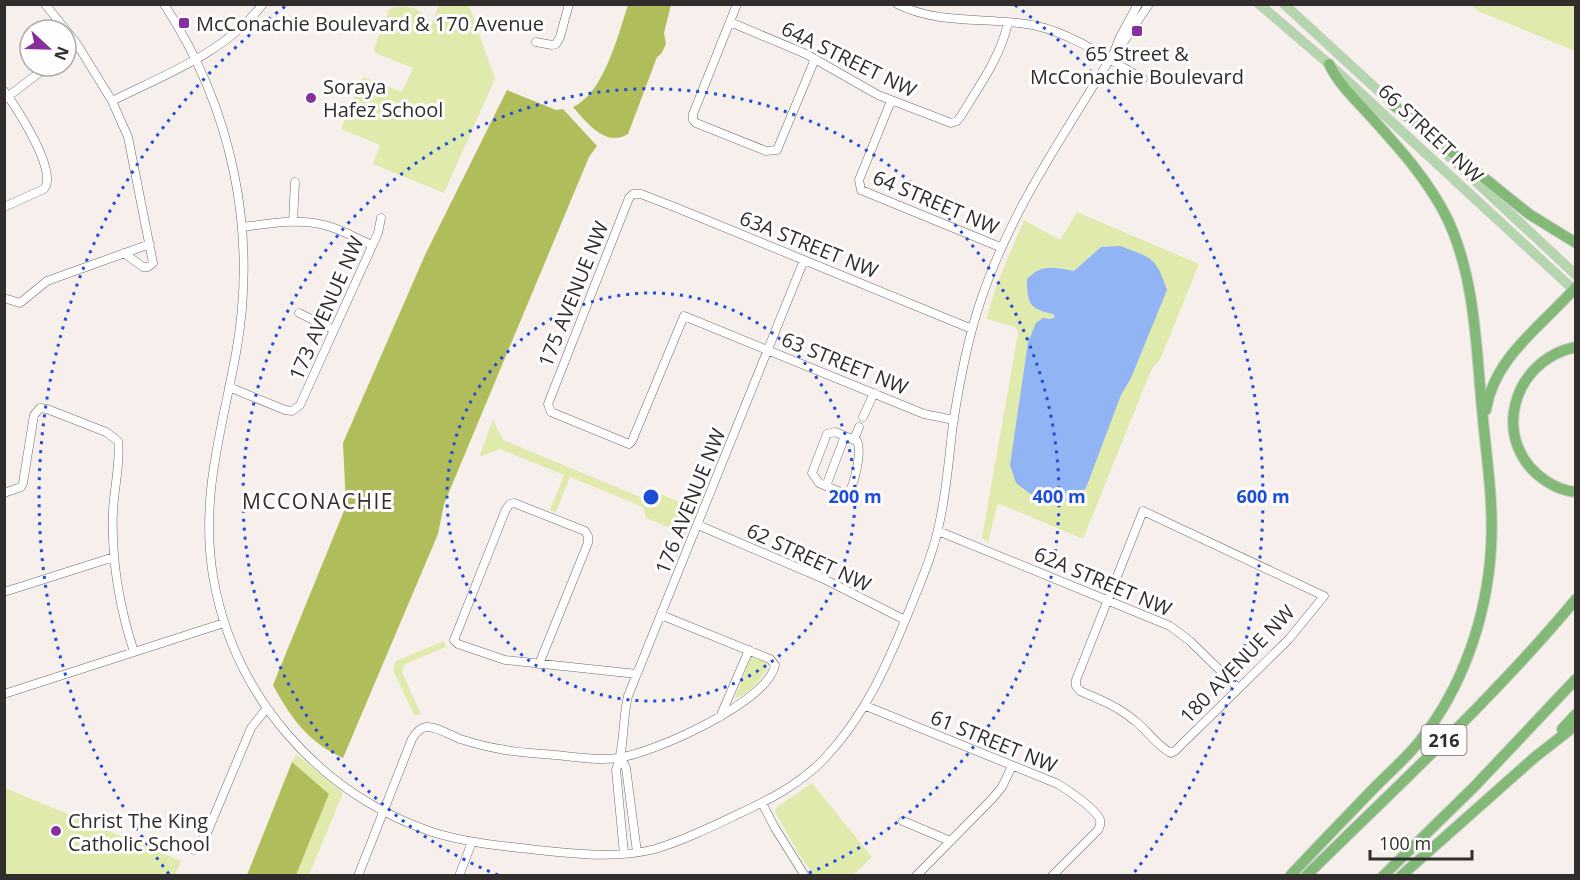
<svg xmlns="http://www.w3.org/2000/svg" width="1580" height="880" viewBox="0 0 1580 880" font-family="'Open Sans',sans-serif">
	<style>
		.green { fill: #e1eaad }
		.forest { fill: #b1bd5b }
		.water { fill: #91b5f4 }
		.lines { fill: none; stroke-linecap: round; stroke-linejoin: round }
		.minor-casing { stroke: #716a67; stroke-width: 9 }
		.major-casing { stroke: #cdcdcc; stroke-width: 10 }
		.highway-casing { stroke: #cdcdcc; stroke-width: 12 }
		.minor { stroke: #fff; stroke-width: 8 }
		.major { stroke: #b4d5ad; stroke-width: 9 }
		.highway { stroke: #82b976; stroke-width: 10 }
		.ring { fill: none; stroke: #1d4ed8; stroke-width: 3; stroke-dasharray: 3 6 }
		.poi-dot { fill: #85309d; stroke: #fffdfd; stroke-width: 2 }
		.labels { text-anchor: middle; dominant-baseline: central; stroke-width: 6; stroke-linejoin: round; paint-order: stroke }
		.shield { fill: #fffdfd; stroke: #6e6b6b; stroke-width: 1.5 }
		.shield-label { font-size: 18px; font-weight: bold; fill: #302d2c }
		.poi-label { font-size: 20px; fill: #302d2c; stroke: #fffdfd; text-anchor: start }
		.street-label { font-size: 20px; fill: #302d2c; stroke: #fffdfd }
		.neighbourhood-label { font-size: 21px; letter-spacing: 1.5px; fill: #342e2b; stroke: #fffdfd }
		.centre { fill: #1d4ed8; stroke: #fffdfd; stroke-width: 3 }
		.ring-label { font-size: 18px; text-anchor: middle; font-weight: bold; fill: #1d4ed8; stroke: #fffdfd; stroke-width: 6; stroke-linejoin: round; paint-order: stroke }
	</style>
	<rect width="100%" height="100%" fill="#f7efeb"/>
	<!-- green -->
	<path class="green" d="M439 5H469L495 79 444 193 373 164 380 145 341 129 363 77 402 92 413 68 375 53 374 48 389 9C407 3 421 8 432 23Z
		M1471 5H1575V51L1478 11Z
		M1077 212 1199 264 1160 360 1152 368 1083 539 1000 504 997 506 988 542 982 538 1018 333 1016 327 986 319 998 281 1024 220 1060 240Z
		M493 420 503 440 645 499 658 493 696 509 685 534 646 518 643 507 570 477 556 512 550 510 564 475 500 449 479 457Z
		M444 641 446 647 405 664 402 672 421 714 414 715 393 670 396 661Z
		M751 657 766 662 768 669C760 679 748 696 735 698Z
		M296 754 343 793 309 875H296L329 794 292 762Z
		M812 783 872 857 853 875H814L800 856 775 812 776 808Z
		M5 788 181 861 175 875H5Z"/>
	<!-- forest -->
	<path class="forest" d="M628 5H671L664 33 666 44 661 54 657 57 628 134C606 148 586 122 573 107 604 93 618 35 628 5Z
		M507 90 556 110 563 109 597 146 589 157 444 504 438 534 343 758C309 743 290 717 273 685L346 506 343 443 425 255Z
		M292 762 329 794 296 875H247Z"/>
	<!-- water -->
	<path class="water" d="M1120 246C1152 258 1156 257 1167 290L1131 378 1121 395 1086 488 1077 497 1058 504 1033 496 1016 483 1010 465 1028 342 1036 323 1043 318 1051 319 1055 317 1053 314C1029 309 1027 303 1027 279 1043 263 1054 268 1074 271L1101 247Z"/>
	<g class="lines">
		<!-- minor casing -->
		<g class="minor-casing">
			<path id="minor" d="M45 4 77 44 112 101 128 137 153 263 148 267H143L124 253
				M164 4C232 108 258 231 236 353 222 430 200 496 213 576 233 695 318 793 432 832 467 843 502 846 538 850 576 854 617 859 655 849 682 841 709 828 734 816 767 801 799 785 824 759 865 716 887 665 909 611 921 581 934 552 940 520 947 488 949 456 953 424 959 385 966 346 978 309 1008 214 1062 138 1113 54L1123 43 1149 4
				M737 4 693 114V120L696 123 766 151 777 150 815 59
				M897 4C940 26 991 16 1037 26 1075 35 1109 60 1143 79
				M730 22 806 54 878 95 951 123 957 121 961 116C979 86 1000 58 1008 23
				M536 42 552 45 556 44 560 37 569 4
				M1115 50 1119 39 1138 4
				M66 53 77 44
				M4 91C16 106 59 173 44 189L4 207
				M6 98 48 66
				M112 101C166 74 225 53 263 4
				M891 101 859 180 861 190 1000 247
				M293 222 295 182
				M242 227C269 224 297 218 324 225 341 229 356 238 372 245
				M4 298 20 303 47 281 150 244
				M299 313 334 330
				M229 387 285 410 292 411 300 405 378 233 381 218
				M863 417 874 393
				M954 420 924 414 684 316 632 441 629 444 551 412 548 404 629 198 633 194H641L677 208 972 329
				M835 432 857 441C862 451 855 485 847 495L819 483 812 473 827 434Z
				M854 439 859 427
				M826 486 845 436
				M4 493 21 487 23 483 34 415 40 408 47 409 106 432 118 441C121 459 114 490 113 510 111 558 119 606 134 652
				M1143 511 1324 596 1289 639 1175 751 1171 753C1157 746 1147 730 1135 721 1119 707 1099 699 1080 691L1076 686V680Z
				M698 525 824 579 905 620
				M938 531 1170 626 1190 641 1238 688
				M4 592 114 557
				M539 664 588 543V536L585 531 514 503 510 504 506 509 454 640 458 644 505 660 637 674
				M4 694 224 623
				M866 706 1058 784C1068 790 1097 810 1100 820 1101 824 1100 826 1098 830L1052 876
				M720 717 749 650
				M621 758 626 768 637 852
				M762 803 775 828 805 876
				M903 821 950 841
				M194 850 207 833 251 728 267 708
				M624 854 616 770C625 748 622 720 628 696L804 260
				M358 876 412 739C415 734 420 728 426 727 436 726 450 735 460 739 473 743 487 747 500 749 518 753 537 753 555 755 576 757 597 761 618 758 654 753 768 702 775 665L770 659 661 615
				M459 876 472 842
				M916 876 992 799 1002 787 1012 766"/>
		</g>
		<!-- major casing -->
		<g class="major-casing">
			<path id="major" d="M1259 4 1329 64 1576 292
				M1284 4 1396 107
				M1439 147 1576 275"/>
		</g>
		<!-- highway casing -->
		<g class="highway-casing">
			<path id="highway" d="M1391 103 1529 214 1576 243
				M1576 347C1511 360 1489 443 1546 481 1555 487 1565 491 1576 492
				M1486 410C1494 357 1543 325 1576 287
				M1562 729 1576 714
				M1290 876C1319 845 1348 815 1377 785 1391 771 1407 757 1419 742 1463 688 1487 616 1491 548 1494 502 1486 455 1482 409 1476 345 1475 277 1447 218 1428 180 1400 149 1372 118 1356 100 1339 85 1329 64
				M1306 876C1398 785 1494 698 1576 599
				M1383 876 1474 787 1576 679
				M1401 876 1535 757 1576 725"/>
		</g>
		<!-- minor -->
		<use href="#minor" class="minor"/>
		<!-- major -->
		<use href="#major" class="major"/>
		<!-- highway -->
		<use href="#highway" class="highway"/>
	</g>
	<!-- distance rings -->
	<g class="ring">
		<circle cx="651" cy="497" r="204"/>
		<path d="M498 875A408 408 0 1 1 804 875"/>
		<path d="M169 874A612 612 0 0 1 287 5M1015 5A612 612 0 0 1 1133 874"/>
	</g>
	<!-- markers -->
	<g class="poi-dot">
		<rect x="178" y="17" width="12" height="12" rx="3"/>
		<rect x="1131" y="25" width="12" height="12" rx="3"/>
		<circle cx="311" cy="98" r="6"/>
		<circle cx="56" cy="831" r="6"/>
	</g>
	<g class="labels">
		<!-- shield labels -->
		<rect class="shield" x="1421.5" y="725" width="45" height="30" rx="4.5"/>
		<g class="shield-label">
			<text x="1444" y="740">216</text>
		</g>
		<!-- poi labels -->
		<g class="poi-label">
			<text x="196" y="23">McConachie Boulevard &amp; 170 Avenue</text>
			<text x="1137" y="53" text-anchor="middle">65 Street &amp;<tspan x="1137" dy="23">McConachie Boulevard</tspan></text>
			<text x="323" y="86">Soraya<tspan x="323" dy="23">Hafez School</tspan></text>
			<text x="68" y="820">Christ The King<tspan x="68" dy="23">Catholic School</tspan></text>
		</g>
		<!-- street labels -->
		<g class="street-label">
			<text transform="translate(849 59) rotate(26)">64A STREET NW</text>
			<text transform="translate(1431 133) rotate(43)">66 STREET NW</text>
			<text transform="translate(936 202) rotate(23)">64 STREET NW</text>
			<text transform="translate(809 244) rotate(22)">63A STREET NW</text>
			<text transform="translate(573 294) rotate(-68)">175 AVENUE NW</text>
			<text transform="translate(326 308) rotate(-66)">173 AVENUE NW</text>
			<text transform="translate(845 363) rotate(22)">63 STREET NW</text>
			<text transform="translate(690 501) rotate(-68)">176 AVENUE NW</text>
			<text transform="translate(809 557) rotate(25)">62 STREET NW</text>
			<text transform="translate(1103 581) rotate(23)">62A STREET NW</text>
			<text transform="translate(1237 664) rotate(-46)">180 AVENUE NW</text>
			<text transform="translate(994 741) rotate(22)">61 STREET NW</text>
		</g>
		<!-- neighbourhood labels -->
		<g class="neighbourhood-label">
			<text x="318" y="501">MCCONACHIE</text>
		</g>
	</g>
	<circle cx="651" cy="497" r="9" class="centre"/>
	<g class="ring-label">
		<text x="855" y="503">200 m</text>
		<text x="1059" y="503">400 m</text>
		<text x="1263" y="503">600 m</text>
	</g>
	<!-- border -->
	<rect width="1580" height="880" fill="none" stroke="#302d2c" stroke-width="12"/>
	<!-- north arrow -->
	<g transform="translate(48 48) rotate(112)"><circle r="28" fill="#fffdfd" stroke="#acaaa9" stroke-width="1.5"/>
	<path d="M0-4.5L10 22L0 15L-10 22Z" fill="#85309d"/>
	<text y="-9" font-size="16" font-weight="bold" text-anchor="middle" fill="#302d2c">N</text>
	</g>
	<!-- scale -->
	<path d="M1370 850v9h102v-9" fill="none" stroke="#302d2c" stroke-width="3"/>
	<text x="1379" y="850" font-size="18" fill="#302d2c" stroke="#fffdfd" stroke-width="4.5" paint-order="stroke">100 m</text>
</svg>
